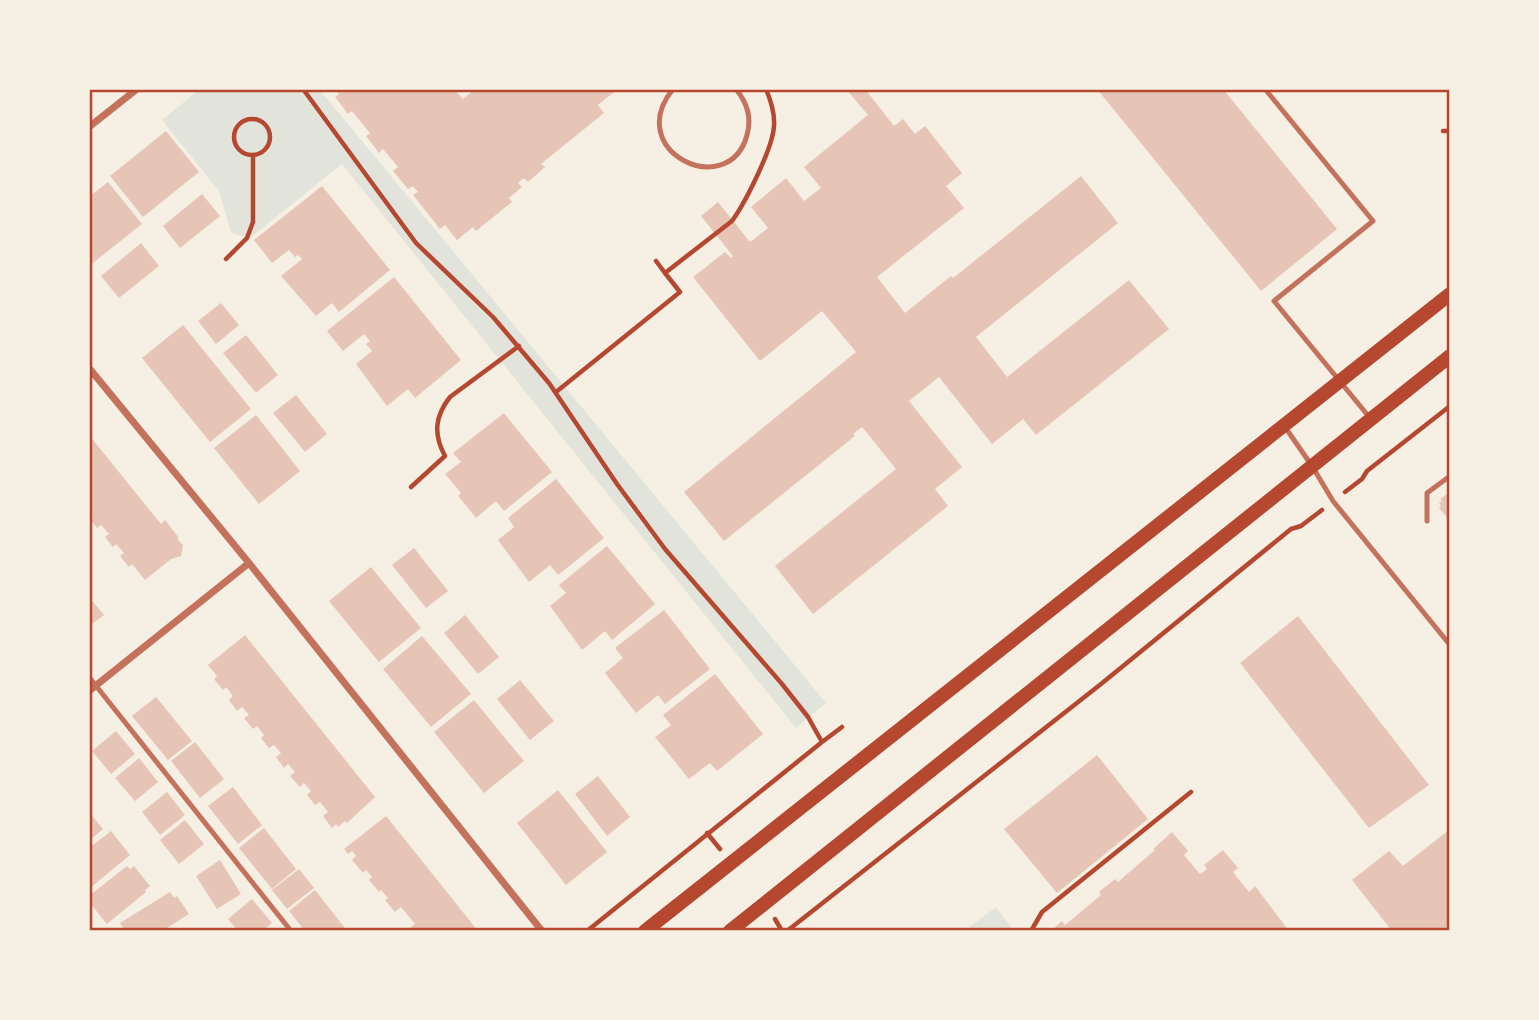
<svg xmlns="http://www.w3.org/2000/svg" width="1539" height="1020" viewBox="0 0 1539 1020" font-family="Figtree,sans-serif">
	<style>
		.green { fill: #e2e4dc }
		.building { fill: #e6c5b7 }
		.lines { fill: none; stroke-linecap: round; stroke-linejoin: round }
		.path { stroke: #b5482f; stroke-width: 4.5 }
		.service { stroke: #c5725c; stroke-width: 5 }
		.minor { stroke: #c5725c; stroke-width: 7 }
		.secondary { stroke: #b5482f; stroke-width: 14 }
		.neatline { fill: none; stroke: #b5482f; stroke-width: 2.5 }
	</style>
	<rect width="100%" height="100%" fill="#f6efe4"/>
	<!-- green -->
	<path class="green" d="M200 89H319L826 703 796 728 342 164 250 238 231 233 219 191 162 120Z
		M996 907 1014 931H964Z"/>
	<!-- building -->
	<path class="building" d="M335 89H454L463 99 475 89H611L614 92 598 105 604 113 541 164 545 167 528 182 524 178 518 183 522 187 509 198 512 202 476 231 473 227 457 240 445 225 440 229 413 195 418 192 413 186 408 189 393 171 398 167 383 149 379 153 366 136 370 133 352 111 348 114 335 97 339 94Z
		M846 89H865L894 126 903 119 915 134 925 126 962 173 946 186 964 208 877 277 905 313 951 276 953 278 1081 176 1118 223 976 337 1007 377 1129 280 1169 329 1036 435 1023 419 992 444 939 377 909 401 962 467 935 489 948 506 813 614 775 566 896 469 862 427 853 434 855 436 724 541 684 492 856 352 822 311 760 361 693 277 725 252 731 258 733 256 701 216 718 202 750 242 768 228 751 207 786 178 804 201 821 188 804 167 868 115Z
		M1097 89H1223L1337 229 1261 291Z
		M166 131 199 172 143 217 110 176Z
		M108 182 142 224 89 266V197Z
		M322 186 390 270 339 312 332 303 316 316 281 276 302 259 298 255 295 257 289 250 272 263 254 240Z
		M202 194 220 216 180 248 163 226Z
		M141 243 159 266 119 298 101 276Z
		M394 277 461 360 415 398 408 389 387 406 356 364 372 351 366 344 370 341 364 334 343 351 327 331Z
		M221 303 239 325 216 344 198 321Z
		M183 325 251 409 210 442 142 358Z
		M246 335 278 375 256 393 223 353Z
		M296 395 327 434 305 452 273 413Z
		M504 413 552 472 504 511 496 501 476 518 458 496 461 493 445 474 461 462 453 453Z
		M256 415 300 471 259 504 214 448Z
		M89 435 161 524 165 520 179 538 177 539 183 545 181 556 171 559 145 580 132 564 129 567 120 556 124 553 116 544 113 547 105 537 109 534 101 525 97 528 89 518 93 514 89 510Z
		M556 479 604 538 558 575 550 565 529 582 498 540 514 527 508 518Z
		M1450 492V521L1439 508 1441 506 1439 503 1442 501 1440 499Z
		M607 546 655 604 612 640 605 631 582 650 550 606 566 593 559 585Z
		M414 548 448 591 426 608 392 565Z
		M371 567 421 628 379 662 329 601Z
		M89 597 104 615 89 626Z
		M664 610 710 669 665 704 658 695 636 713 605 673 623 658 615 648Z
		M465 615 499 657 478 674 444 633Z
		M1298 616 1429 785 1369 828 1240 663Z
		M245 635 375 797 347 823 345 821 338 827 336 824 332 828 323 816 328 812 320 802 315 805 307 795 311 791 304 783 300 787 290 776 295 772 288 764 284 768 276 757 281 753 274 745 269 748 261 738 264 735 257 726 253 729 244 718 249 715 242 707 237 711 229 700 233 696 226 687 223 690 214 679 217 676 208 665Z
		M422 636 471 694 431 727 383 669Z
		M715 674 763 734 717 771 710 763 689 779 655 737 671 725 663 715Z
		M520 680 554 721 530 740 497 699Z
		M156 697 192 741 168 760 132 716Z
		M474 700 524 761 484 793 434 732Z
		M116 731 135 754 111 774 92 751Z
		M195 742 224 779 200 798 171 761Z
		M1097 755 1148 819 1057 893 1004 829Z
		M139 758 158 782 135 801 115 778Z
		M598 776 630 817 607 836 575 794Z
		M233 787 262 825 238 844 208 806Z
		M558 790 607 852 566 885 517 823Z
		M167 792 185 815 160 835 142 812Z
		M89 812 103 829 89 841Z
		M386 816 478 931H411L410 928 415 924 401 907 395 912 385 900 388 898 381 890 379 892 369 880 372 877 366 870 363 873 352 860 356 856 352 851 348 854 344 849Z
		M185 820 204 844 179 864 160 840Z
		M264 828 296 869 272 889 239 848Z
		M1450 829V931H1392L1352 880 1389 851 1403 866Z
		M111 831 130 855 89 889V848Z
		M1172 832 1188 851 1184 855 1200 874 1207 869 1204 865 1223 850 1238 868 1233 872 1249 892 1255 886 1289 931H1051L1062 921 1065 925 1101 895 1099 892 1115 879 1118 882 1155 850 1153 849Z
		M220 860 241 894 217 909 196 876Z
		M127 866 130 869 134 866 150 886 145 890 146 892 107 924 89 902V896Z
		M299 869 314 888 287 909 272 890Z
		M315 890 345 928 341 931H305L289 911Z
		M170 892 174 898 177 896 189 914 162 931H125L120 923Z
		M252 899 272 923 262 931H238L228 919Z"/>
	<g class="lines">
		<!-- path -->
		<path class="path" d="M303 89 416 243 493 317 549 383 617 484 665 549 782 684 808 717 822 742 587 931
			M234 137a18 18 0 1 1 36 0a18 18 0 1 1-36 0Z
			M1443 131H1450
			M226 259 247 238 253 222V156
			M656 261 665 273
			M556 392 680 292 665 273 732 221C745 203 773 148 774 126 775 113 771 101 766 89
			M411 487 445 456C433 434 435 416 450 397L519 346
			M1345 492 1362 479 1367 471 1450 406
			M822 742 842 727
			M707 833 720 849
			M775 919 782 931
			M787 931 1101 684 1291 529 1301 526 1322 510
			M1031 931 1042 912 1191 792"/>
		<!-- service -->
		<path class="service" d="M673 89C622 152 729 202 747 135 752 117 747 103 736 89
			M1265 89 1373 221 1274 301 1370 418
			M1285 427 1312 466 1333 501 1450 645
			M1427 521V493L1450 476
			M89 677 291 931"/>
		<!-- minor -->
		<path class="minor" d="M89 127 137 89
			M89 368 249 563 542 931
			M89 691 249 563"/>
		<!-- secondary -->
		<path class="secondary" d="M645 931 1450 294
			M730 931 1450 356"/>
	</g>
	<!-- border -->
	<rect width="1539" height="1020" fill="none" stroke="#f6efe4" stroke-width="182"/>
	<rect x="91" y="91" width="1357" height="838" class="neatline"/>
</svg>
